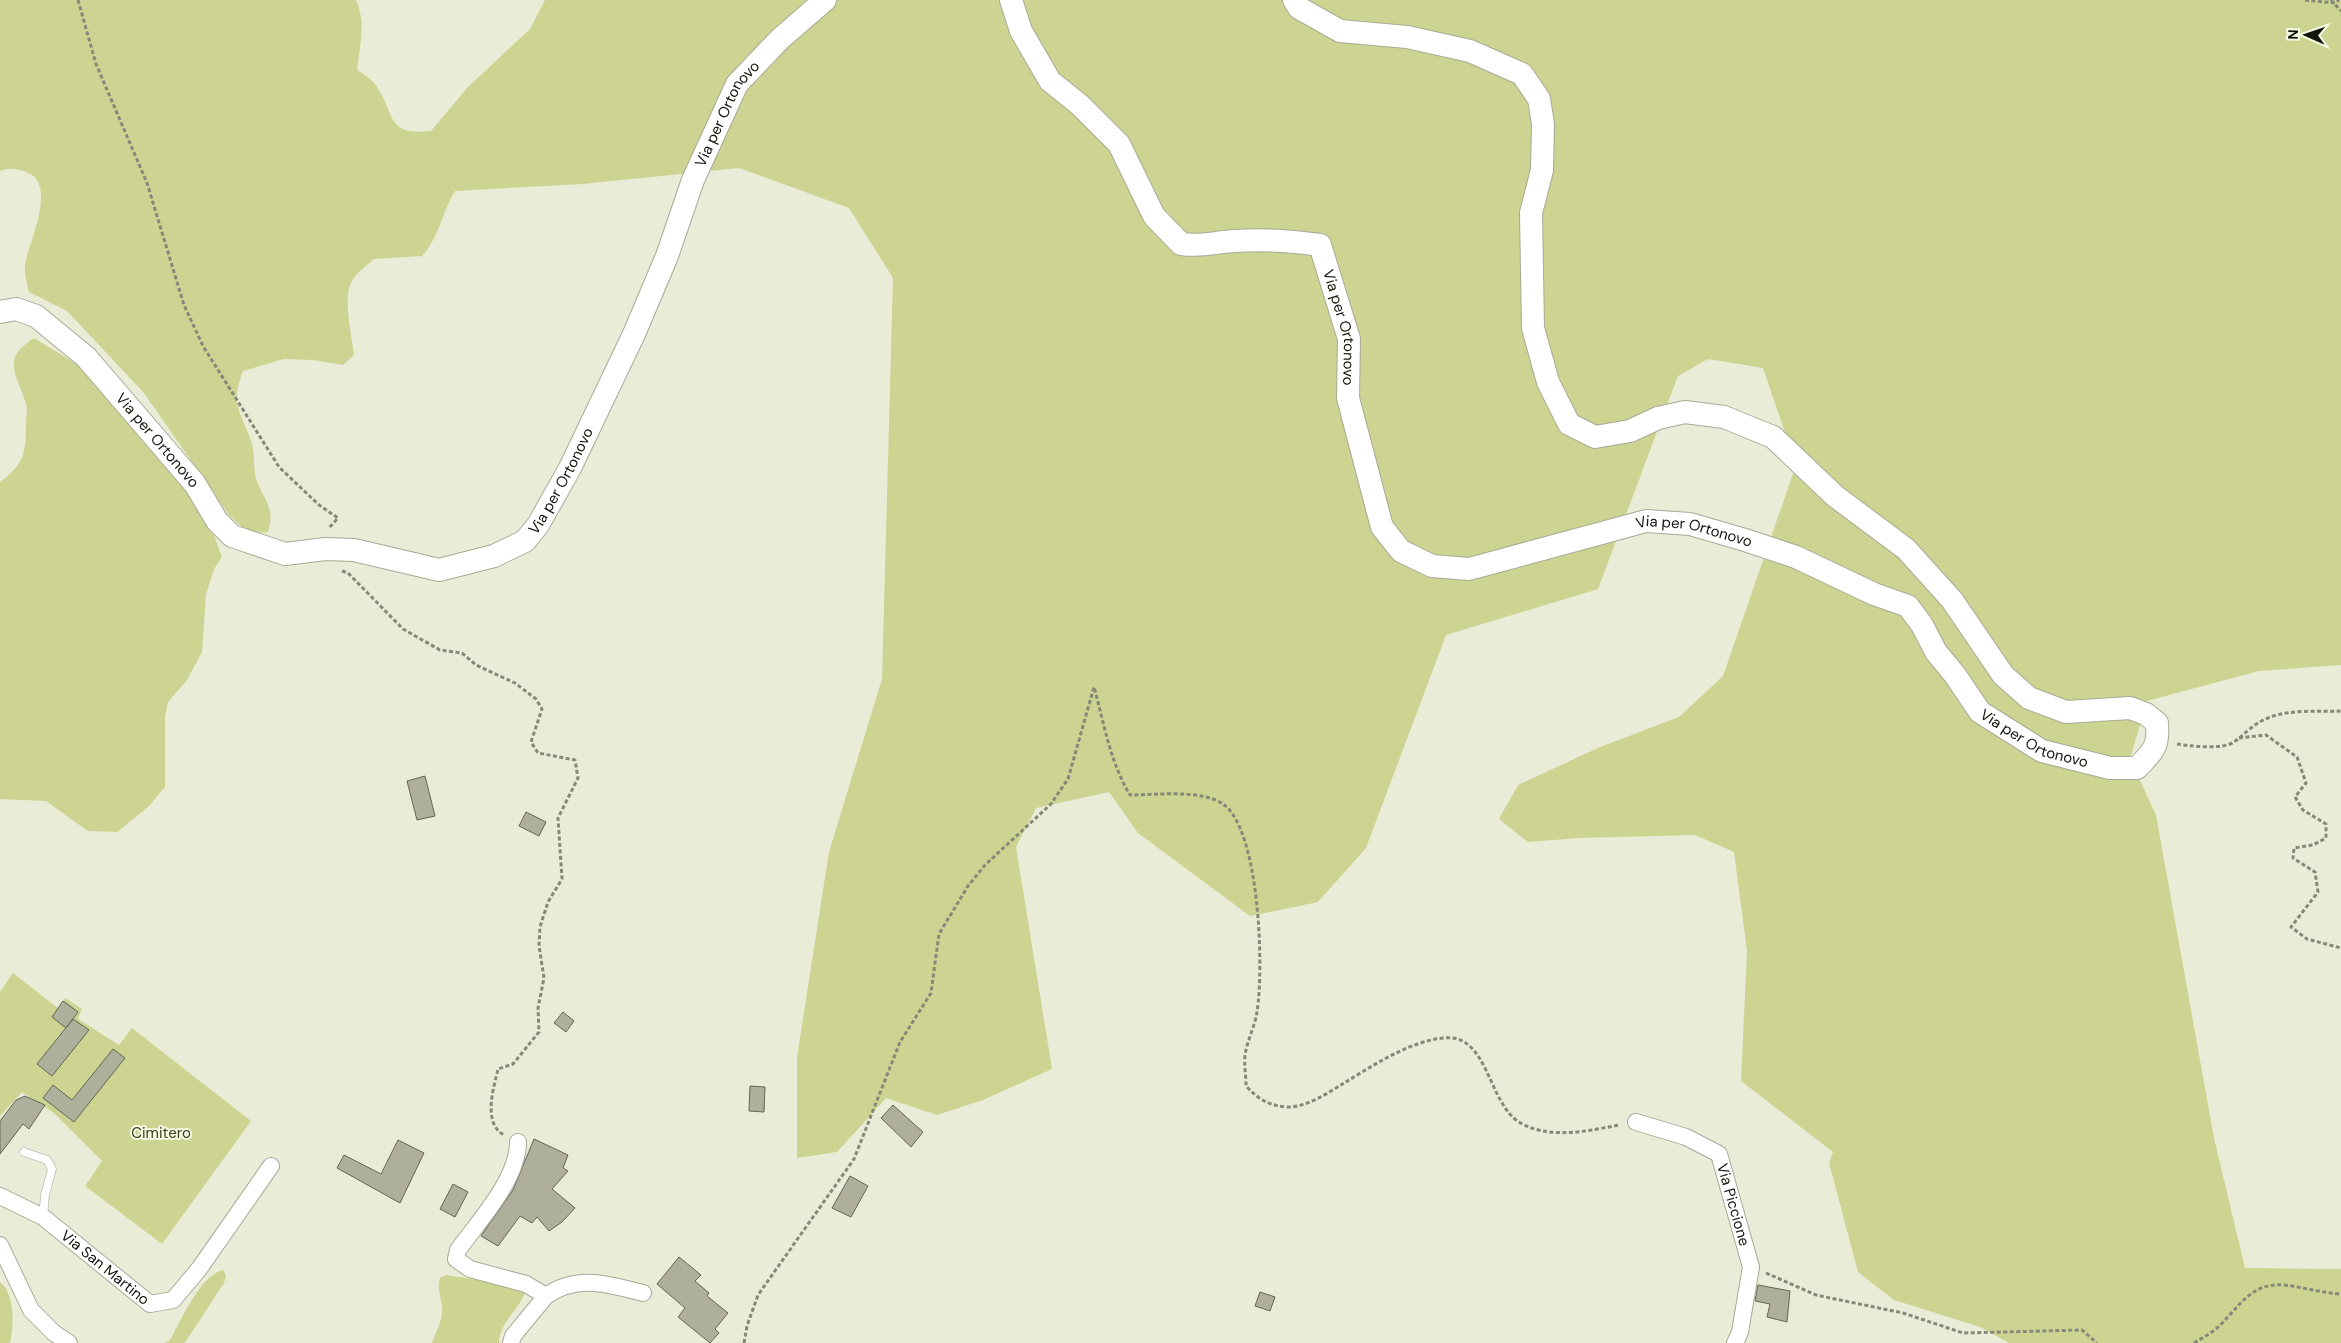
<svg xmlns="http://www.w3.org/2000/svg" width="2341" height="1343" viewBox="0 0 2341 1343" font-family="'DM Sans',sans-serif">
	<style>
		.green { fill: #cdd492 }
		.building { fill: #aeb09c; stroke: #636653 }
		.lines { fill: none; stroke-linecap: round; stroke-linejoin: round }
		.lane-casing { stroke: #a7aa96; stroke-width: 9 }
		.street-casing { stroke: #a7aa96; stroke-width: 18 }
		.secondary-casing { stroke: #a7aa96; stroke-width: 24 }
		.path { stroke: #868878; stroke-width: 3; stroke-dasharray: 4 2.5; stroke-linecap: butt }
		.lane { stroke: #fff; stroke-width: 8 }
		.street { stroke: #fff; stroke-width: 16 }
		.secondary { stroke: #fff; stroke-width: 22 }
		.labels { text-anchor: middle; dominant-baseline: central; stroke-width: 4; stroke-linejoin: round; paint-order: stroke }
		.street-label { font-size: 15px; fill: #13140c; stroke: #f6f9e3 }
		.park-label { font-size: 15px; fill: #3b3e1a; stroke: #f6f9e3 }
	</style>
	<rect width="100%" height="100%" fill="#e9ecd6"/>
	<!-- green -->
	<path class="green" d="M0 0H356C366 21 360 46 357 69 363 74 373 80 377 87 396 116 386 136 431 131L467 88 530 29 545 0H2341V665L2259 671 2147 701 2130 759 2156 815 2214 1138 2245 1268 2341 1269V1343H2009L1980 1327 1894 1300 1858 1272 1829 1163 1833 1152 1741 1081 1747 951 1734 852 1695 835 1579 838 1528 842 1499 819 1518 785 1600 747 1679 717 1723 676 1796 465 1763 368 1708 359 1678 376 1598 589 1446 635 1366 848 1318 902 1250 916 1138 833 1109 792 1036 808 1016 847 1052 1069 983 1100 937 1115 886 1098 837 1152 797 1158V1057L829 852 882 679 893 278 849 208 739 168 583 184 455 191C442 212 439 238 422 256L374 259C367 265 357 272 352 281 342 298 352 335 354 355L343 365 313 360 284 359 243 371C229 407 242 412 252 444 255 455 253 467 256 478 263 500 276 507 268 532L248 533 229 515 144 393 67 311 29 292C27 283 24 274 25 265 28 243 59 183 26 172 18 169 8 167 0 171Z
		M34 338 78 365 190 495 212 530 222 557 214 569 206 594 202 652 187 680 168 702 165 716V787L148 807 117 832 88 831 46 801 0 799V482C25 464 26 451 26 423 26 417 28 409 26 404 17 373 0 360 34 338Z
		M13 973 59 1009 65 998 82 1009 78 1019 119 1045 132 1028 251 1121 162 1244 85 1186 102 1161 54 1113 22 1092 0 1116V992Z
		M223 1270 226 1276 224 1283 186 1341 184 1343H165L170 1340C181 1321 200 1275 223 1270Z
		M446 1275 519 1286 526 1291C519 1310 499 1323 499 1343H432C436 1331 444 1318 442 1305 440 1295 437 1288 440 1278Z
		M0 1282C15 1293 14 1326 10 1343H0Z"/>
	<!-- building -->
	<path class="building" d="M425 776 435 816 417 820 407 781Z
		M526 812 546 822 539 836 519 826Z
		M63 1001 78 1012 66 1028 52 1017Z
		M563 1012 574 1021 566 1032 554 1023Z
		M73 1019 89 1030 52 1076 37 1064Z
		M113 1049 125 1058 74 1122 43 1098 53 1085 72 1100Z
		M750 1086 765 1087 764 1112 749 1111Z
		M25 1096 45 1105 29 1129 23 1124 0 1154V1121L16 1100Z
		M893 1105 923 1132 911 1147 881 1118Z
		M534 1139 568 1155 563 1168 568 1171 552 1189 575 1208 562 1222 549 1231 537 1217 532 1223 520 1216 498 1246 481 1236 513 1190Z
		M398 1140 424 1153 400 1203 337 1168 344 1155 381 1174Z
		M850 1176 868 1186 851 1217 832 1208Z
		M453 1184 468 1192 455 1217 440 1209Z
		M679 1257 701 1275 695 1281 709 1293 707 1296 728 1313 715 1329 719 1333 710 1343 678 1317 685 1308 657 1284Z
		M1758 1285 1790 1291 1787 1322 1767 1317 1770 1304 1755 1301Z
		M1260 1292 1275 1297 1270 1311 1255 1306Z"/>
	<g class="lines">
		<!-- lane casing -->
		<g class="lane-casing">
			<path id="lane" d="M24 1152 47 1160 52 1169 45 1195 43 1217"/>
		</g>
		<!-- street casing -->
		<g class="street-casing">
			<g id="street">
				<path id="s1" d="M1636 1122 1686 1137 1719 1154 1751 1267 1740 1332 1735 1343"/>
				<path id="s2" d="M0 1196 43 1217 150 1304 173 1300 199 1269 271 1166"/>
				<path d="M0 1245 31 1310 54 1333 69 1343"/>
				<path d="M546 1296C577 1274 608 1284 643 1293"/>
				<path d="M511 1343 513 1336 546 1296 526 1284 470 1269 456 1259 458 1250C479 1221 518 1179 518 1142"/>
			</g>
		</g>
		<!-- secondary casing -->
		<g class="secondary-casing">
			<g id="secondary">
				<path id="s3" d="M1011 0 1021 31 1050 81 1080 105 1119 144 1154 216 1181 244C1204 247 1214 242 1235 241 1264 239 1292 241 1320 245L1349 339 1348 398 1382 527 1401 551 1432 566 1469 569 1646 521 1690 524 1745 540 1796 557 1874 594 1908 606 1922 625 1936 652 1955 675 1980 712 2042 751 2110 768H2137C2153 751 2159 748 2157 723L2146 714 2130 708 2066 712 2029 698 2003 675 1952 600 1906 549 1835 496 1773 437 1724 417 1685 412 1658 418 1630 431 1595 437 1569 424 1548 382 1533 328 1531 213 1542 170 1543 124 1539 99 1522 74 1470 51 1407 37 1340 31 1299 8 1294 0"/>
				<path id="s4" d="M0 312 16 309 36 316 86 357 195 484 217 521 232 536 285 554 325 549 354 550 439 570 494 556 525 541 538 525 570 468 634 334 667 256 693 180 737 84 780 39 825 0"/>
			</g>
		</g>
		<!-- path -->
		<path class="path" d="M78 0 96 64 147 183 184 305 203 346 279 467 319 505 338 518 328 529
			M2305 0 2335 3 2339 0
			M2331 0 2341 11
			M342 571 348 573 403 629 440 650 462 653 476 665 515 683 536 699 542 709 531 742 538 753 575 760 578 778 558 818 562 879 548 902 540 927 539 946 544 978 538 1008 539 1032 513 1064 498 1069C494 1087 482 1123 504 1135
			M2239 738 2266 735 2297 757 2306 783 2295 797 2303 810 2326 824V838L2313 845 2294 848 2293 858 2315 872 2318 892 2291 927 2307 939 2341 948
			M2177 744C2189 746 2223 750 2234 742 2245 734 2254 723 2268 718 2289 709 2318 712 2341 711
			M1766 1273 1816 1295 1903 1313 1963 1333 2082 1330 2097 1343
			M744 1343 747 1326 758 1295 854 1159 900 1042 931 993 939 934 968 886 985 865 1051 804 1068 779 1094 687C1104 723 1110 762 1130 795 1156 795 1201 789 1223 804 1260 830 1264 969 1257 1012 1255 1026 1247 1041 1245 1055 1244 1065 1246 1076 1246 1086 1258 1099 1269 1106 1288 1107 1307 1107 1328 1093 1344 1083 1374 1065 1408 1042 1443 1038 1488 1032 1488 1103 1519 1122 1548 1140 1588 1131 1619 1125
			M2194 1343C2202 1338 2210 1334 2217 1328 2239 1308 2250 1282 2284 1285 2303 1287 2321 1293 2341 1294"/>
		<!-- lane -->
		<use href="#lane" class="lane"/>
		<!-- street -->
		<use href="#street" class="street"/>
		<!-- secondary -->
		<use href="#secondary" class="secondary"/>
	</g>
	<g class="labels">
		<!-- street labels -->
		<g class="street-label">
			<text stroke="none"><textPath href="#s4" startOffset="1112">Via per Ortonovo</textPath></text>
			<text stroke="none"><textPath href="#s3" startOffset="528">Via per Ortonovo</textPath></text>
			<text stroke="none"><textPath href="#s4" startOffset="212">Via per Ortonovo</textPath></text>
			<text stroke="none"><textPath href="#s4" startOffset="708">Via per Ortonovo</textPath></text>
			<text stroke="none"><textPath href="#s3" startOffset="1068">Via per Ortonovo</textPath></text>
			<text stroke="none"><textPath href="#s3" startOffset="1486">Via per Ortonovo</textPath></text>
			<text stroke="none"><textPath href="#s1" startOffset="142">Via Piccione</textPath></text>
			<text stroke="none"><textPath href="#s2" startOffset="128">Via San Martino</textPath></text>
		</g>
		<!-- park labels -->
		<g class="park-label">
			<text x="161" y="1133">Cimitero</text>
		</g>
	</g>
	<!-- north arrow -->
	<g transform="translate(2306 35) rotate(272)" stroke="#f6f9e3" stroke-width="4" paint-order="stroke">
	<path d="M0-4L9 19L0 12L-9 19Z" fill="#13140c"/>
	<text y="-8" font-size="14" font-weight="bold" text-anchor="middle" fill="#13140c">N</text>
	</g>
</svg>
